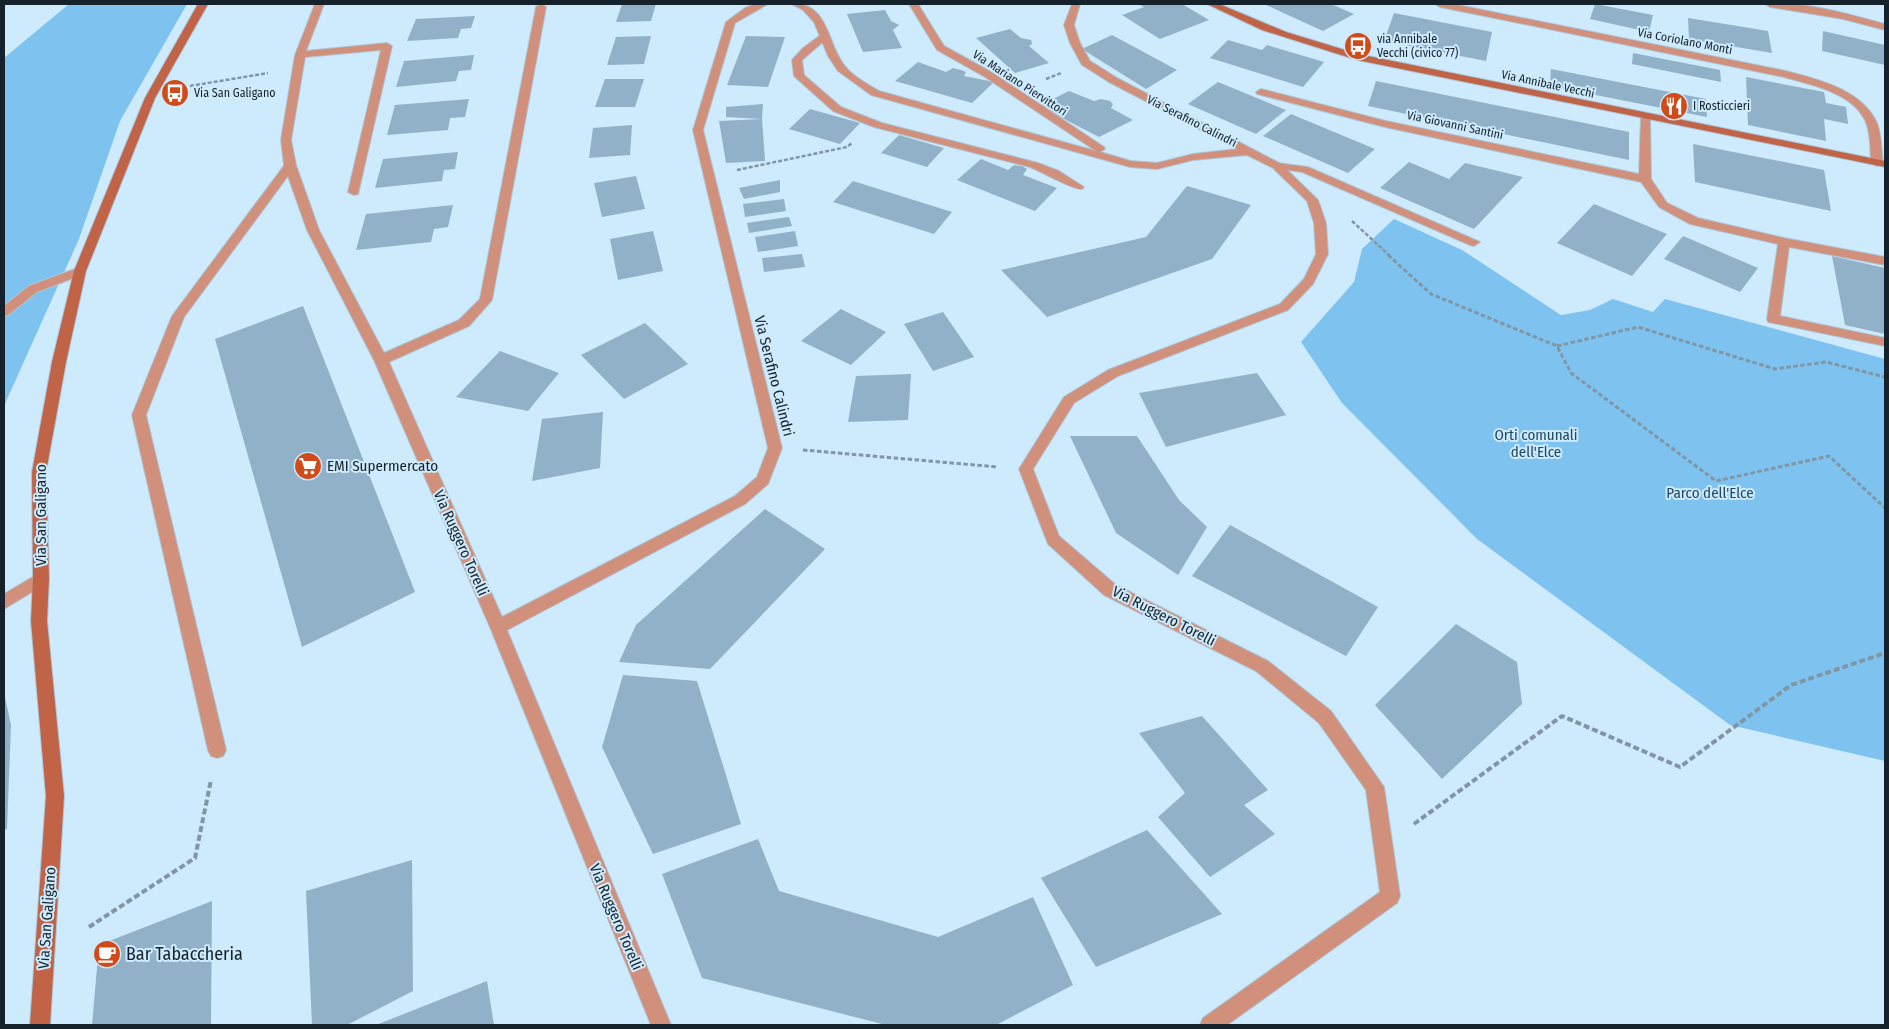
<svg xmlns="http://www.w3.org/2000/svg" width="1889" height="1029" viewBox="0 0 1889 1029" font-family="'Fira Sans Condensed',sans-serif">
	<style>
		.green { fill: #7ec3ef }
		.building { fill: #90b1c8 }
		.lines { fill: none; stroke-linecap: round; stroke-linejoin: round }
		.lane-casing { stroke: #adc6d7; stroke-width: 2 }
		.street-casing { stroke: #adc6d7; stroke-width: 2 }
		.secondary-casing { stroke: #adc6d7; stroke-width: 2 }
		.path-far2 { stroke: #8096a5; stroke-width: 2.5; stroke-dasharray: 4 2; stroke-linecap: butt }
		.path-far1 { stroke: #8096a5; stroke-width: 3; stroke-dasharray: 4.5 2.5; stroke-linecap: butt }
		.path { stroke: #8096a5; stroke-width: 4; stroke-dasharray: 6 3; stroke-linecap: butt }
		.lane { fill: #d0907c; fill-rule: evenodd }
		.street { fill: #d0907c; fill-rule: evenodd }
		.secondary { fill: #c06347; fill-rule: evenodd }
		.labels { text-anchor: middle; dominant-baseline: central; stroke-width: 4; stroke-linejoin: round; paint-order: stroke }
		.far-poi-label { font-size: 12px; fill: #15222b; stroke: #ceeafd; text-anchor: start }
		.far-street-label { font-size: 12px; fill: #15222b; stroke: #ceeafd }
		.street-label { font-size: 15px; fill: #15222b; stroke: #ceeafd }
		.park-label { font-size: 15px; fill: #1f4861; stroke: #ceeafd }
		.poi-label { font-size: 15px; fill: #15222b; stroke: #ceeafd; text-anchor: start }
		.near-poi-label { font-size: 18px; fill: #15222b; stroke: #ceeafd; text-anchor: start }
	</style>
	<rect width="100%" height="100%" fill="#ceeafd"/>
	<!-- green -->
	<path class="green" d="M69 4H187L120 121 79 239 4 406V58Z
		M1394 219 1462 250 1561 315 1590 310 1613 299 1653 312 1665 299 1885 359V761L1730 725 1477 539 1342 403 1301 342 1354 282 1362 249Z"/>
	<!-- building -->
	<path class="building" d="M622 4H656L651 21 616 22Z
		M1138 4H1182L1209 20 1160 39 1122 15 1144 7Z
		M1264 4H1331L1354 14 1323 31Z
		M1595 4 1653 15 1649 32 1590 19Z
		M885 10 891 21 899 25 893 30 902 48 863 52 847 14Z
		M1394 13 1492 32 1486 61 1384 41Z
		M475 16 471 28 461 29 458 38 407 41 416 19Z
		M1688 18 1768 31 1772 53 1689 39Z
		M1010 29 1021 38 1031 40 1032 44 1029 46 1049 63 1015 73 976 38Z
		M1823 31 1885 45V65L1822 51Z
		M1112 35 1177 70 1146 89 1082 49Z
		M651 36 644 64 607 65 616 37Z
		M746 36 785 37 768 87 727 85Z
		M1228 40 1262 50 1267 45 1324 62 1303 87 1210 58Z
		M1633 53 1720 70 1721 82 1632 64Z
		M474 55 471 70 459 71 456 81 396 87 404 61Z
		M918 62 946 72 953 68 961 70 966 72 964 76 994 82 972 103 895 81Z
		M1551 69 1706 99 1707 117 1550 86Z
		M1746 77 1824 92 1826 103 1846 107 1848 124 1824 119 1826 141 1748 125Z
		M605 79H644L635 107H595Z
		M1376 81 1629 132V160L1368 106Z
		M1218 82 1286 110 1256 134 1188 104Z
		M1069 91 1094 101 1101 99 1110 101 1113 104 1111 108 1133 120 1099 137 1039 106Z
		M469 99 465 117 450 118 448 130 387 135 395 105Z
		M763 104 762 119 726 117V107Z
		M810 109 860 123 840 144 789 129Z
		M1291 114 1375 149 1348 173 1263 136Z
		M762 119 765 161 726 163 719 121Z
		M632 125 630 155 589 158 593 128Z
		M899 135 944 148 927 167 881 153Z
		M1693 144 1824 170 1831 211 1695 182Z
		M458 152 455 169 444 170 442 181 375 188 383 159Z
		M981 159 1008 170 1014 165 1022 166 1027 169 1023 175 1057 188 1035 211 957 180Z
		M1409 162 1449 179 1465 163 1523 177 1474 229 1380 188Z
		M636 176 645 209 602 217 594 183Z
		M780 180V192L744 199 739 188Z
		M853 181 952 212 934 234 833 202Z
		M1187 186 1251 205 1212 259 1047 317 1001 270 1146 237Z
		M784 199 786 211 745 217 743 204Z
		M1594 204 1667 234 1632 276 1557 243Z
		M453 205 448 227 434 229 431 242 356 250 366 214Z
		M789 217 792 226 749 233 747 223Z
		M653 231 663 271 618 280 610 239Z
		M795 231 798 246 758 252 755 237Z
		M1683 236 1758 268 1740 292 1664 259Z
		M802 254 805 267 764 272 762 258Z
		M1832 256 1885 268V334L1845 325Z
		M303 306 415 592 302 647 215 339Z
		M841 309 886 332 851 365 801 341Z
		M943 312 974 357 933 371 904 324Z
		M645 323 688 364 624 399 581 355Z
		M500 351 559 373 528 411 456 397Z
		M1257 373 1286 415 1166 447 1139 393Z
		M911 374 908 420 848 422 856 376Z
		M603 412 600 468 532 481 542 419Z
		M1070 436H1137L1179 500 1207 527 1178 575 1116 533Z
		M765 509 825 549 710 669 619 662 636 625Z
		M1230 525 1378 607 1346 656 1192 576Z
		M1456 624 1517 662 1522 704 1442 779 1375 705Z
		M623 675 697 681 741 824 653 854 602 747Z
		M5 697 11 725 7 829 4 830Z
		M1202 716 1268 790 1244 805 1275 834 1210 877 1158 817 1185 793 1139 733Z
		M1147 830 1222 914 1096 967 1041 878Z
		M758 839 779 891 938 937 1033 897 1073 985 996 1025H886L702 978 662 874Z
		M412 860 413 991 347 1025H312L306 891Z
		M212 901 211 1025H92L99 945Z
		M487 981 494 1025H376Z"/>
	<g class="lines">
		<!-- lane casing -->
		<g class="lane-casing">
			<path id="lane" d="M822 34 830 36 802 60 804 75 841 107 882 123 1038 163 1059 171 1084 187 1082 189C1075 191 1040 171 1030 167L874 127 833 111 794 76 792 60 803 48Z
				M290 162 296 165 184 317 146 415 226 750 223 756 217 758 211 756 208 750 132 415 172 316 286 163Z
				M1277 163 1308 167 1480 242 1474 246 1470 245 1302 172 1273 168V164Z
				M41 572 47 573 49 578 47 583 4 609V594Z"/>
		</g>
		<!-- street casing -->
		<g class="street-casing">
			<path id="street" d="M315 4H324L306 51 387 43 392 46 358 194 354 195 348 192 381 50 305 57 291 140 296 165 319 230 384 353 459 320 480 299 536 7 541 4 546 7 492 300 469 326 389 362 502 617 735 496 757 477 768 448 693 130 726 22 745 8 755 4H768L735 23 703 130 782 448 768 484 745 504 507 630 671 1025H651L490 627 374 360 307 230 284 165 281 140 295 55Z
				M792 4C827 2 827 40 842 62 850 75 866 83 879 91L1096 151 985 77 937 50 909 4H918L944 46 993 73 1104 147 1105 149 1100 152 1131 161 1157 163 1193 154 1237 149 1109 82 1082 65 1070 43 1064 25 1072 4H1080L1074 25 1080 43 1090 61 1117 78 1281 164 1318 200 1326 223 1328 254 1313 284 1288 310 1118 376 1074 403 1033 469 1059 536 1116 585 1268 661 1331 711 1384 787 1400 896 1397 903 1227 1025H1200L1203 1018 1380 892 1366 790 1319 723 1256 671 1104 595 1048 544 1019 469 1064 397 1108 370 1280 304 1304 279 1316 254 1314 223 1307 201 1273 168 1247 155 1193 160 1157 169 1130 167 871 95 838 71 828 56 814 22 803 10Z
				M1435 4H1453L1786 71C1817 79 1860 89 1876 121 1882 133 1881 150 1883 163L1877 166 1871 163C1870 149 1871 133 1865 120 1851 92 1811 85 1784 77L1440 7Z
				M1765 4C1805 1 1847 14 1885 24V30L1843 19 1770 7Z
				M1261 89 1386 121 1639 174 1641 117 1642 115H1650L1651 179 1667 203 1698 218 1784 238 1885 257V265L1789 247 1780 316 1885 338V346L1768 322 1767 319 1778 244 1690 224 1659 207 1641 182 1385 127 1257 94 1256 92Z
				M80 267 86 271 84 274 37 292 8 315 4 316V306L29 286Z"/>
		</g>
		<!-- secondary casing -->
		<g class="secondary-casing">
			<path id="secondary" d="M198 4H208L155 98 86 271 66 362 46 472 49 578 47 621 64 796 50 1025H30L46 796 31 621 33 578 32 472 52 362 74 271 145 98Z
				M1207 4H1219L1286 32 1358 54 1885 161V167L1357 60 1262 30Z"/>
		</g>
		<!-- path-far2 -->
		<path class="path-far2" d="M1046 79 1061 73
			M190 86 268 73
			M737 170 847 147 852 143
			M1352 221 1390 256"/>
		<!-- path-far1 -->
		<path class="path-far1" d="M1388 255 1431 294 1557 346 1571 373 1716 481 1829 456 1885 508
			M1557 346 1638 327 1775 369 1826 362 1885 377
			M803 450 998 467"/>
		<!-- path -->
		<path class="path" d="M1414 824 1562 716 1680 767 1791 685 1885 653
			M89 927 195 858 211 780"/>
		<!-- lane -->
		<use href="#lane" class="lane"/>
		<!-- street -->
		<use href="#street" class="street"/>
		<!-- secondary -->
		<use href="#secondary" class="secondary"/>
	</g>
	<!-- icons -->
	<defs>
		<g id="bus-disc" transform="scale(1.4375)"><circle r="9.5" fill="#d14a19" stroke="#ceeafd"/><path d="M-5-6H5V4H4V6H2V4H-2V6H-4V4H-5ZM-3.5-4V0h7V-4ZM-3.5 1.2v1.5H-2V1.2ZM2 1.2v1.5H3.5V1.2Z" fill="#fff"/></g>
		<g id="restaurant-disc" transform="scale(1.4375)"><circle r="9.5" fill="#d14a19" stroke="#ceeafd"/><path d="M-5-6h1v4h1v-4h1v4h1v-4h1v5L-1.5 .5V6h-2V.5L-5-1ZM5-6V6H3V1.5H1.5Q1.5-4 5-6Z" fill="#fff"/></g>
		<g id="supermarket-disc" transform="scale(1.4375)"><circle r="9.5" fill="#d14a19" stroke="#ceeafd"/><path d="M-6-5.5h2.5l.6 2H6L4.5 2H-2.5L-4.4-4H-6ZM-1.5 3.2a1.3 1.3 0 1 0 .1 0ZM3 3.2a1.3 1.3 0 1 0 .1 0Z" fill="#fff"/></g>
		<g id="cafe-disc" transform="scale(1.4375)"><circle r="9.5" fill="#d14a19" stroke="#ceeafd"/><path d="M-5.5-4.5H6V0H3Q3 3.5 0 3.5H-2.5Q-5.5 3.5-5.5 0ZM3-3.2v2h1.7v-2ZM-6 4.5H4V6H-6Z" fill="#fff"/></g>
	</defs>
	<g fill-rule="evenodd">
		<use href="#bus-disc" x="1358" y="46"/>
		<use href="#bus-disc" x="175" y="93"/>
		<use href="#restaurant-disc" x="1674" y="106"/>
		<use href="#supermarket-disc" x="308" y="466"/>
		<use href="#cafe-disc" x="107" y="954"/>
	</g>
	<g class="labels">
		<!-- far-poi labels -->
		<g class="far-poi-label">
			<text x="1377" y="39">via Annibale<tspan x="1377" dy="14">Vecchi (civico 77)</tspan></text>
			<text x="194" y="93">Via San Galigano</text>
			<text x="1693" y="106">I Rosticcieri</text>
		</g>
		<!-- far-street labels -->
		<g class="far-street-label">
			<text transform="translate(1685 41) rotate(11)">Via Coriolano Monti</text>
			<text transform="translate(1020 83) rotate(33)">Via Mariano Piervittori</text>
			<text transform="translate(1548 84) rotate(12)">Via Annibale Vecchi</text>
			<text transform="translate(1192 121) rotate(27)">Via Serafino Calindri</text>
			<text transform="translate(1455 125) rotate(12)">Via Giovanni Santini</text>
		</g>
		<!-- street labels -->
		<g class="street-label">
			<text transform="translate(774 376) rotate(76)">Via Serafino Calindri</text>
			<text transform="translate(41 515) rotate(-90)">Via San Galigano</text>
			<text transform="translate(461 543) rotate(66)">Via Ruggero Torelli</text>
			<text transform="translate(1164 616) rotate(27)">Via Ruggero Torelli</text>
			<text transform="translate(616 917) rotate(67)">Via Ruggero Torelli</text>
			<text transform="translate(47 918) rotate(-86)">Via San Galigano</text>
		</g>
		<!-- park labels -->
		<g class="park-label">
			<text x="1536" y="435">Orti comunali<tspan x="1536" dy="17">dell'Elce</tspan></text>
			<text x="1710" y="493">Parco dell'Elce</text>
		</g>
		<!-- poi labels -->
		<g class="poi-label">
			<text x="327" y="466">EMI Supermercato</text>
		</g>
		<!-- near-poi labels -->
		<g class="near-poi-label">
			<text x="126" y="954">Bar Tabaccheria</text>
		</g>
	</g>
	<!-- border -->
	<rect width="1889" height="1029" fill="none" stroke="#15222b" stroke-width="10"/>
</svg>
